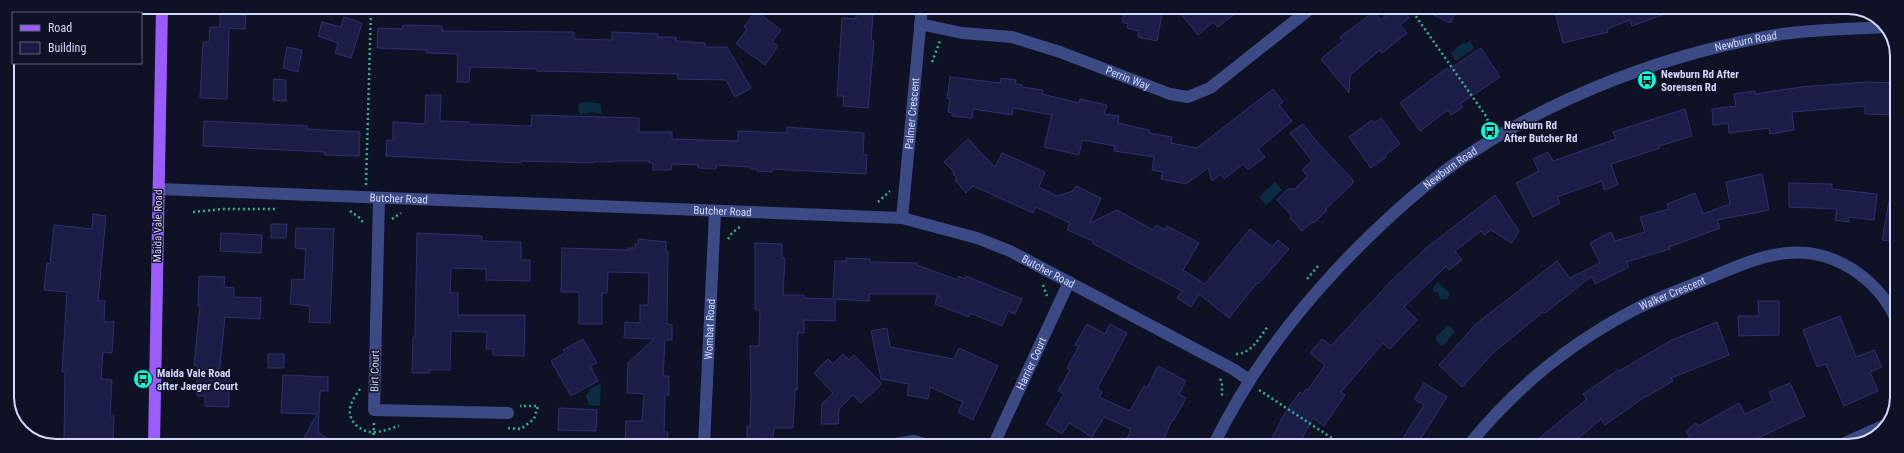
<svg xmlns="http://www.w3.org/2000/svg" width="1904" height="453" viewBox="0 0 1904 453" font-family="'Roboto Condensed',sans-serif">
<style>
.water{fill:#0b2c43}
.building{fill:#1b1d46;stroke:#2e3072}
.lines{fill:none;stroke-linecap:round;stroke-linejoin:round}
.path{stroke:#30b68e;stroke-width:2.5;stroke-dasharray:2 3;stroke-linecap:butt}
.minor{stroke:#3b4984;stroke-width:12}
.major{stroke:#9b5cfd;stroke-width:12}
.labels{text-anchor:middle;dominant-baseline:central;stroke-width:3;stroke-linejoin:round;paint-order:stroke}
.street-label{font-size:11px;fill:#d4d9ff;stroke:#0f1125}
.poi-label{font-size:11px;font-weight:bold;fill:#d4d9ff;stroke:#0f1125;text-anchor:start}
.rim{fill:none;stroke:#d4d9ff;stroke-width:2}
</style>
<rect width="100%" height="100%" fill="#0f1125"/>
<!-- water -->
<path class="water" d="M1470 41 1474 48 1456 61 1451 53 1464 42 1465 44Z
M584 102 599 103 601 106 602 114 592 112 580 115 578 106 580 103Z
M1275 182 1282 190 1266 205 1259 197Z
M1438 282 1450 294 1447 300 1440 299 1438 293 1433 291V287Z
M1448 325 1455 331 1444 345 1440 346 1435 338Z
M601 383 600 406 589 405 586 396 590 389Z"/>
<!-- building -->
<path class="building" d="M1125 8H1163L1157 41 1138 37 1139 31 1127 28 1128 24 1122 22Z
M1176 8H1242L1218 27 1213 22 1198 35Z
M1396 8H1401L1409 18 1400 25 1407 33 1382 53 1380 50 1350 75 1349 93 1321 59 1343 41 1340 37 1374 12 1380 20Z
M1420 8H1458L1450 23Z
M1554 8H1676V10L1632 26 1630 20 1607 29 1608 32 1563 43Z
M756 11 781 30 772 42 778 46 765 65 736 44 747 29 744 27Z
M856 12 873 14 871 40 874 41 868 108 843 106 844 96H837L842 18 856 19Z
M220 14 246 15 245 29 229 28 227 99 200 98 203 42H209L210 27H220Z
M344 17 362 23 351 58 335 53 338 43 318 36 322 22 341 27Z
M403 25 442 26V31L574 32V39L612 40V32L658 34V37H676V41L705 43V47H727L751 88 735 97 726 80 678 79V74L537 71V69L470 67 469 82H457L458 54 427 53V50L377 48 378 28 402 29Z
M287 47 302 50 298 72 283 68Z
M1481 48 1500 77 1460 104 1463 107 1451 115 1448 110 1420 131 1400 103 1447 68 1448 70Z
M950 77 1000 83 1001 78 1016 80 1015 84 1022 85V87L1043 90 1042 94 1079 103 1080 99 1107 105 1104 114 1119 116 1118 123 1149 130V133L1172 137 1171 143 1197 148 1273 89 1283 102 1279 105 1292 121 1258 149 1265 157 1248 170 1243 164 1224 179 1221 174 1212 181 1208 168 1186 184 1161 179 1163 172 1152 170 1154 157 1114 151 1115 146 1082 140 1079 155 1044 147 1052 115 1013 108 1012 115 973 109 972 118 952 116V113L948 112 950 99 947 98Z
M274 79 286 80V101L273 100Z
M1866 82 1897 83V115L1865 114V106L1792 112 1794 130 1770 134 1769 128 1729 133 1728 123 1713 125 1712 109 1736 106 1734 94 1755 91V94L1801 87Z
M426 95H441L440 121 469 122V124L531 126 532 115 639 118V132H672V139L738 141V131L787 133V127L864 133 863 155H867L866 174 772 169V172L757 171V169H750V167L716 165V169L698 168V165L672 164 671 170H653V163H649V161H612V162H593V163L521 161V163L386 156 387 140 393 141V122L425 124Z
M1685 109 1692 136 1659 146 1660 148 1611 164 1618 185 1604 190 1602 181 1557 197 1560 203 1533 217 1516 183 1539 171 1533 159 1548 152 1553 161 1616 139 1613 132Z
M1381 118 1400 144 1385 155 1386 157 1371 168 1349 137 1372 120 1374 123Z
M204 121 307 126V129L360 132 359 156 325 155V152L203 146Z
M1303 124 1317 142 1354 181 1352 182 1353 183 1326 209 1327 210 1314 223 1312 222 1302 231 1290 218 1292 216 1277 200 1288 189H1295L1308 176 1302 170 1312 161 1290 133Z
M968 139 995 167 1002 153 1045 172 1039 187 1057 196 1073 191 1076 186 1101 198 1090 223 1117 210 1153 230 1156 225 1165 230 1167 226 1199 243 1183 270 1205 284 1250 229 1272 247 1278 240 1289 249 1258 284 1257 283 1229 318 1199 294 1191 307 1177 298 1182 291 1092 243 1093 241 1067 230 1070 223 1036 207 1033 213 973 186 966 193 955 180 957 178 953 174 954 172 944 162Z
M1762 174 1769 210 1717 220 1720 228 1669 247 1670 249 1626 262 1629 267 1595 284 1592 276 1545 313 1543 312 1493 353 1462 387 1439 365 1476 324 1557 261 1570 278 1600 263 1590 243 1611 232 1615 241 1645 232 1640 217 1669 209 1667 204 1695 193 1703 214 1730 204 1726 182Z
M1789 183 1832 184V189L1877 194 1874 220 1849 217V222L1835 220 1837 209 1789 207Z
M1495 195 1519 231 1512 243 1491 230 1484 235 1481 231 1455 251 1462 260 1449 270 1446 266 1404 307 1417 320 1390 349 1383 343 1341 392 1345 395 1324 426 1313 418 1298 446H1268L1286 411 1300 392 1303 394 1306 389 1308 390 1325 365 1310 353 1322 339 1331 346 1391 281 1425 249Z
M1890 196H1897L1896 242 1882 240Z
M93 214 106 216 98 301H105L104 322H114L112 353 103 352 101 379 112 380 110 416H114L113 445H64L65 372H62L67 292 44 290 47 263 50 264 54 225 92 229Z
M271 224H287L286 238H271Z
M296 228 334 229 330 323 309 322 310 306 290 304 292 279 304 280 306 249 295 248Z
M221 233 262 235 261 253 220 251Z
M417 233 482 236V241L521 242V260H530V281L486 280V269L451 268 450 293H458V315H525L524 356 493 355V349H486L487 332 451 331 450 370H429V373H412L413 337H415Z
M638 239 666 242V252H668L667 324 672 325V340H665L663 376H669V395H665L664 432H668L667 445H625L626 421H642L644 394 627 393 628 363 654 339 624 338 625 322 640 323V305H648L649 273 608 272 607 293H602V324H579V292H561L562 248 628 250V248H635V244H638Z
M755 243 782 244V258H785L783 295H804V298L833 299 835 261H846V258L870 259V262L917 263V265L958 280 959 276 965 279 966 276 1022 299 1015 314 1008 311 1002 326 970 313 969 317 935 304 938 294H869V301L835 299V321L804 320V333H798L797 390H795L793 428H774L773 439 765 438V445H747V427H750L751 395 750 346H759L760 310 755 309Z
M199 276 225 277 224 287 234 288V297L261 298 260 319 225 317 219 375H229V407L205 406V396H197V365H194L200 306H198Z
M1758 301H1779V335L1739 336 1738 316H1759Z
M1840 316 1856 357 1874 350 1882 367 1870 372 1878 391 1844 406 1826 364 1817 367 1803 330Z
M1717 322 1729 355 1671 378 1673 381 1646 397V396L1605 425 1601 419 1569 446H1530L1587 399 1583 394 1618 370 1619 371 1672 340Z
M1087 324 1105 334 1110 324 1127 333 1097 389 1102 392 1099 397 1130 411 1144 386 1147 388 1158 366 1186 381 1179 394 1186 398 1173 421 1172 420 1161 446H1124L1131 429 1104 417 1092 437 1069 423 1062 434 1046 424 1064 394 1058 391 1070 370 1067 368 1079 346 1075 345Z
M887 328 890 347 954 359 959 348 998 366 973 420 958 412 963 402 930 387 928 399 907 395 909 384 881 379 871 331Z
M583 339 597 363 590 366 598 381 571 396 551 361 565 353 563 350Z
M268 354H284V368H268Z
M843 354 849 360 854 355 882 384 861 403 853 395 839 409 838 424H821L822 404 833 393 814 373 828 359 833 364Z
M283 375 328 377V391H320L318 433 340 445H300L317 414 281 413Z
M1424 383 1447 397 1416 446H1398L1424 405 1414 399Z
M1790 383 1805 416 1758 438 1745 446H1678L1690 437 1686 431 1696 423 1698 426 1739 403 1745 414 1773 401 1769 392Z
M559 408 597 410 596 431 558 430Z"/>
<g class="lines">
<!-- path -->
<path class="path" d="M682 7 697 12 708 7
M941 7 942 14
M1410 8 1486 116 1490 126
M932 62 940 41
M366 185 371 7
M878 202 890 191
M350 211 360 218 364 224
M193 212 222 209H277
M392 219 401 213
M728 239 732 233 741 226
M1307 279 1318 266
M1043 285 1047 296
M1236 354C1251 354 1260 337 1268 326
M1220 379 1222 382V397
M360 389C356 395 351 401 350 409 348 422 362 433 374 432 383 432 391 428 399 426
M1259 390 1344 446
M508 428 521 429 534 419 538 406H520
M373 445 374 422"/>
<!-- minor -->
<g class="minor">
<path id="s1" d="M920 24 962 33 1012 37 1060 52 1170 94 1188 97 1210 88 1311 8"/>
<path id="s2" d="M159 189 902 218 977 238 1010 251 1233 369 1249 380"/>
<path d="M379 199 374 410 508 413"/>
<path id="s3" d="M902 218 922 7"/>
<path d="M895 444 914 441 928 445"/>
<path id="s4" d="M704 445 715 212"/>
<path id="s5" d="M993 446 1069 282"/>
<path id="s6" d="M1213 446C1247 377 1286 324 1338 268 1376 228 1417 189 1463 158 1557 95 1670 52 1782 34 1816 29 1851 29 1886 27"/>
<path id="s7" d="M1468 446C1513 390 1569 344 1632 311 1655 299 1680 290 1704 280 1731 269 1758 256 1787 253 1833 248 1877 278 1896 319"/>
<path d="M1838 446 1885 425"/>
</g>
<!-- major -->
<path class="major" d="M154 445 162 7"/>
</g>
<!-- icons -->
<defs>
<symbol id="bus-disc" viewBox="-11 -11 22 22"><circle r="9.5" fill="#03fcd9" stroke="#0f1125"/><path d="M-5-6H5V4H4V6H2V4H-2V6H-4V4H-5ZM-3.5-4V0h7V-4ZM-3.5 1.2v1.5H-2V1.2ZM2 1.2v1.5H3.5V1.2Z" fill="#111"/></symbol>
</defs>
<g fill-rule="evenodd">
<use href="#bus-disc" x="1636" y="69" width="22" height="22"/>
<use href="#bus-disc" x="1479" y="120" width="22" height="22"/>
<use href="#bus-disc" x="132" y="368" width="22" height="22"/>
</g>
<g class="labels">
<!-- street labels -->
<g class="street-label">
<text stroke="none"><textPath href="#s6" startOffset="693">Newburn Road</textPath></text>
<text stroke="none"><textPath href="#s1" startOffset="216">Perrin Way</textPath></text>
<text stroke="none"><textPath href="#s3" startOffset="105">Palmer Crescent</textPath></text>
<text stroke="none"><textPath href="#s6" startOffset="369">Newburn Road</textPath></text>
<text stroke="none"><textPath href="#s2" startOffset="240">Butcher Road</textPath></text>
<text stroke="none"><textPath href="#s2" startOffset="564">Butcher Road</textPath></text>
<text transform="translate(158 226) rotate(-89)">Maida Vale Road</text>
<text stroke="none"><textPath href="#s2" startOffset="900">Butcher Road</textPath></text>
<text stroke="none"><textPath href="#s7" startOffset="258">Walker Crescent</textPath></text>
<text stroke="none"><textPath href="#s4" startOffset="116">Wombat Road</textPath></text>
<text stroke="none"><textPath href="#s5" startOffset="91">Harrier Court</textPath></text>
<text transform="translate(375 371) rotate(-89)">Birt Court</text>
</g>
<!-- poi labels -->
<g class="poi-label">
<text x="1661" y="74">Newburn Rd After<tspan x="1661" dy="13">Sorensen Rd</tspan></text>
<text x="1504" y="125">Newburn Rd<tspan x="1504" dy="13">After Butcher Rd</tspan></text>
<text x="157" y="373">Maida Vale Road<tspan x="157" dy="13">after Jaeger Court</tspan></text>
</g>
</g>
<!-- crop -->
<path d="M0 0H1904V453H0ZM56 14H1848A42 42 0 0 1 1890 56V397A42 42 0 0 1 1848 439H56A42 42 0 0 1 14 397V56A42 42 0 0 1 56 14Z" fill="#0f1125" fill-rule="evenodd"/>
<path class="rim" d="M56 14H1848A42 42 0 0 1 1890 56V397A42 42 0 0 1 1848 439H56A42 42 0 0 1 14 397V56A42 42 0 0 1 56 14Z"/>
<!-- legend -->
<rect x="12" y="12" width="130" height="52" fill="#0f1125" stroke="#5e617c"/>
<rect x="20" y="25" width="20" height="6" fill="#9b5cfd" stroke="#5e617c"/>
<text x="48" y="32" font-size="12" fill="#d4d9ff">Road</text>
<rect x="20" y="42" width="20" height="12" fill="#1b1d46" stroke="#5e617c"/>
<text x="48" y="52" font-size="12" fill="#d4d9ff">Building</text>
</svg>
